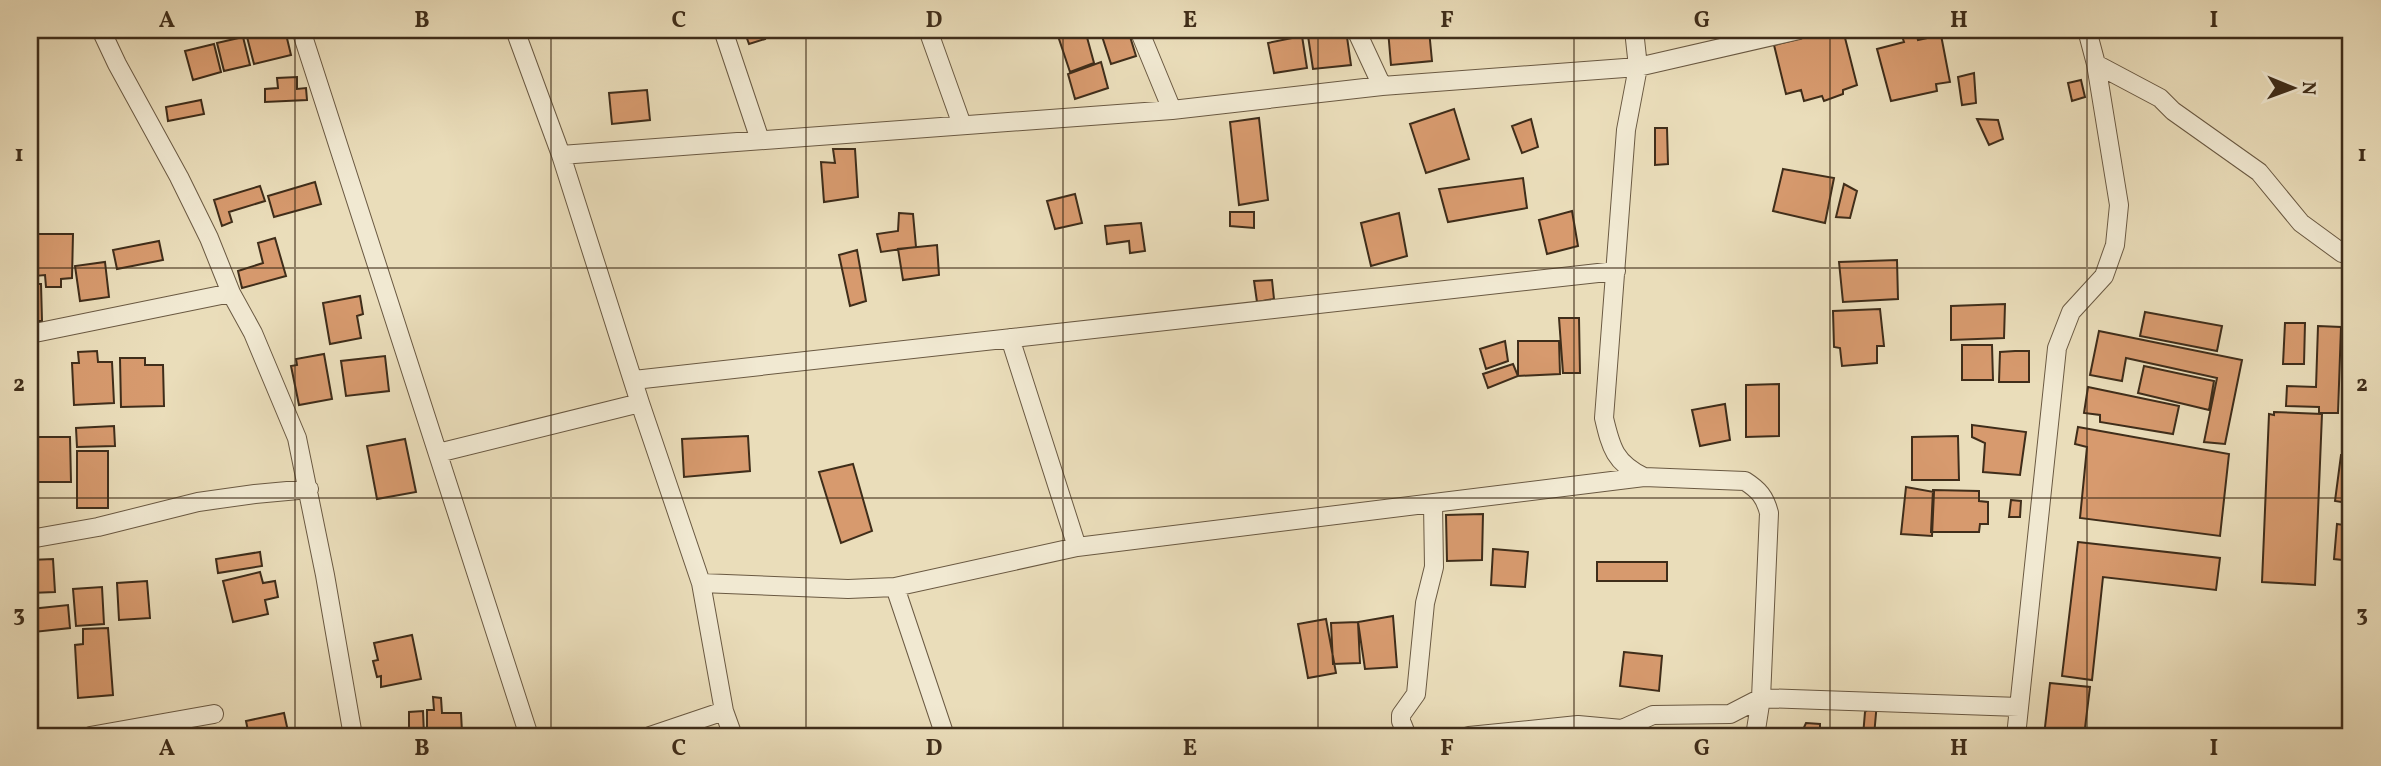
<svg xmlns="http://www.w3.org/2000/svg" width="2381" height="766" viewBox="0 0 2381 766" font-family="Vollkorn,serif">
<style>
.building{fill:#d79a6e;stroke:#3f2d1a;stroke-width:2}
.lines{fill:none;stroke-linecap:round;stroke-linejoin:round}
.street-casing{stroke:#6a5942;stroke-width:20}
.street{stroke:#f1e9d2;stroke-width:18}
.grid{fill:none;stroke:#3f2d1a;stroke-width:2;stroke-opacity:0.55}
.neatline{fill:none;stroke:#3f2d1a;stroke-width:2.5}
.grid-label{font-size:23px;text-anchor:middle;font-weight:bold;fill:#3f2d1a}
</style>
<rect width="100%" height="100%" fill="#eaddba"/>
<filter id="stains"><feTurbulence type="fractalNoise" baseFrequency=".00286" numOctaves="4"/><feColorMatrix values="0 0 0 0 .2 0 0 0 0 .09 0 0 0 0 .02 0 0 0 .5 -.17"/></filter>
<radialGradient id="worn" r=".72"><stop offset=".6" stop-color="#630" stop-opacity="0"/><stop offset="1" stop-color="#630" stop-opacity=".3"/></radialGradient>
<!-- building -->
<path class="building" d="M275 30H285L291 55 254 64 247 37Z
M744 30H762L765 39 749 44Z
M1056 30H1085L1094 63 1070 72Z
M1100 30H1128L1136 56 1111 64Z
M1340 30H1346L1351 65 1313 69 1308 36Z
M1388 30H1429L1432 61 1391 65Z
M1835 30H1843L1857 85 1843 90V94L1824 101 1822 96 1804 101 1801 90 1786 94 1774 45Z
M1900 30H1915L1918 40 1941 35 1950 82 1936 84 1937 91 1891 101 1877 49 1904 42Z
M1302 36 1307 68 1274 73 1268 43Z
M243 37 250 65 224 71 217 43Z
M214 44 221 72 193 80 185 51Z
M1101 62 1108 88 1075 99 1068 74Z
M1974 73 1976 103 1962 105 1958 77Z
M297 77V89L306 88 307 100 265 102V89L278 88 277 78Z
M2081 80 2085 97 2072 101 2068 83Z
M647 90 650 120 612 124 609 93Z
M201 100 204 114 168 121 166 107Z
M1454 109 1469 159 1426 173 1410 124Z
M1259 118 1268 200 1239 205 1230 122Z
M1531 119 1538 147 1522 153 1512 126Z
M1977 119 1998 120 2003 139 1989 145Z
M1655 128H1667L1668 164 1655 165Z
M833 149H855L858 197 824 202 821 162 835 163Z
M1783 169 1834 178 1825 223 1773 211Z
M1523 178 1527 208 1448 222 1439 189Z
M315 182 321 204 274 217 268 196Z
M1844 184 1857 191 1850 218 1836 217Z
M260 186 265 201 229 212 232 222 222 226 214 200Z
M1075 194 1082 223 1055 229 1047 201Z
M1572 211 1578 246 1547 254 1539 220Z
M1230 212H1254V228L1230 226Z
M899 213 913 214 916 247 881 252 877 234 898 231Z
M1399 213 1407 256 1371 266 1361 223Z
M1141 223 1145 251 1130 253 1129 241 1107 244 1105 226Z
M35 234H73L72 278 61 279V287H46L45 275 35 276Z
M275 238 286 276 242 288 238 271 263 263 258 243Z
M159 241 163 260 117 269 113 250Z
M937 245 939 275 903 280 898 249Z
M857 250 866 301 850 306 839 255Z
M1897 260 1898 299 1843 302 1839 262Z
M105 262 109 297 80 301 75 266Z
M1272 280 1274 299 1257 302 1254 281Z
M30 284H41L42 321H30Z
M2347 289H2351V411H2346Z
M360 296 363 314 357 316 361 338 330 344 323 303Z
M2005 304 2004 338 1951 340V306Z
M1880 309 1884 346H1877V363L1842 366 1840 348 1834 347 1833 311Z
M2145 312 2222 326 2217 351 2140 336Z
M1559 318H1579L1580 373H1563Z
M2285 323H2305L2304 364H2283Z
M2318 326 2341 327 2338 413H2319V407L2286 406 2287 386 2316 387Z
M2099 331 2242 360 2225 444 2204 442 2217 378 2126 358 2122 381 2090 375Z
M1505 341 1508 361 1486 369 1480 349Z
M1518 341H1559L1560 374 1518 376Z
M1962 345H1992L1993 380H1962Z
M97 351 98 362H112L114 403 74 405 72 363H79L78 352Z
M2015 351H2029V382H1999L2000 352Z
M324 354 332 399 299 405 291 366 297 365 296 359Z
M385 356 389 391 346 396 341 361Z
M120 358H145V365H163L164 406 121 407Z
M1513 364 1518 376 1488 388 1483 374Z
M2144 366 2214 381 2209 410 2138 393Z
M1779 384V436L1746 437V385Z
M2088 387 2179 406 2173 434 2100 422V415L2084 413Z
M1725 404 1730 440 1700 446 1692 410Z
M2274 412 2322 414 2315 585 2262 582 2269 414 2274 415Z
M1972 425 2026 432 2020 475 1983 472 1985 443 1972 437Z
M114 426 115 446 77 447 76 428Z
M2078 427 2229 454 2220 536 2080 518 2087 447 2075 444Z
M748 436 750 471 684 477 682 439Z
M1958 436 1959 480H1912V437Z
M37 437H70L71 482H37Z
M405 439 416 492 377 499 367 446Z
M77 451H108V508H77Z
M2341 455 2351 456 2348 503 2335 501Z
M853 464 872 531 841 543 819 472Z
M1906 487 1934 492 1932 536 1901 534Z
M1933 490 1979 491V501L1988 502V524H1980L1979 532H1931Z
M2011 500 2021 501 2020 517H2009Z
M1483 514 1482 560 1447 561 1446 515Z
M2337 524 2351 526V561L2334 559Z
M2078 542 2220 558 2216 590 2103 577 2092 680 2062 676Z
M1493 549 1528 552 1525 587 1491 585Z
M260 552 262 566 218 573 216 559Z
M53 559 55 592 30 593V560Z
M1597 562H1667V581H1597Z
M260 572 263 583 275 581 278 597 265 600 268 614 233 622 223 581Z
M147 581 150 618 119 620 117 583Z
M102 587 104 624 76 626 73 589Z
M68 605 70 628 34 632 31 609Z
M1393 616 1397 667 1365 669 1358 622Z
M1326 619 1336 673 1308 678 1298 624Z
M1358 622 1360 663 1333 664 1331 623Z
M108 628 113 695 78 698 75 645 83 644V629Z
M412 635 421 679 381 687V676L377 677 373 661 378 660 374 643Z
M1624 652 1662 656 1659 691 1620 686Z
M2050 683 2090 687 2084 736H2044Z
M433 697 441 698 442 713H461L462 732 427 733V710H434Z
M1877 702 1874 736H1863L1865 712Z
M423 711 424 735 409 736V712Z
M284 713 289 736H249L246 721Z
M1806 723 1820 724V736H1775V733L1801 734Z
M1913 729 1947 734V736H1912Z"/>
<g class="lines">
<defs>
<path id="street" d="M101 30 117 64 179 177 209 238 231 293 253 333 297 438 325 575 353 736
M301 30 529 736
M515 30 561 155 640 403 701 583 724 711 733 736
M723 30 760 140
M928 30 962 125
M1139 30 1172 110
M1356 30 1382 86
M1634 30 1638 67 1626 130 1604 418C1611 448 1615 463 1644 477L1745 481C1759 490 1765 497 1769 513L1761 698 1755 736
M2096 64 2160 98 2173 111 2259 172 2301 223 2342 253 2351 254
M561 155 1172 110 1382 86 1638 67 1799 30
M30 334 231 293
M1010 338 1077 547
M634 380 1616 271
M438 453 640 403
M30 539 98 527 198 502 255 494 309 489
M701 583 848 589 895 587 1077 547 1644 477
M895 587 945 736
M90 736 214 714
M650 736 724 711
M1407 736 1401 721V715L1416 694 1425 603 1434 567 1433 503
M1469 736 1578 725 1622 729 1653 715 1730 714 1761 698 2019 707
M2016 736 2057 348 2071 312 2104 276 2115 245 2119 205 2096 64 2087 30"/>
</defs>
<!-- street casing -->
<use href="#street" class="street-casing"/>
<!-- street -->
<use href="#street" class="street"/>
</g>
<!-- grid -->
<path class="grid" d="M295 30V736M551 30V736M806 30V736M1063 30V736M1318 30V736M1574 30V736M1830 30V736M2087 30V736M30 268H2351M30 498H2351"/>
<!-- margin -->
<rect width="2381" height="766" fill="none" stroke="#eaddba" stroke-width="77"/>
<!-- north arrow -->
<g transform="translate(2293 88) rotate(91)" stroke="#f1e9d2" stroke-width="5" paint-order="stroke">
<path d="M0-5L12 26L0 18L-12 26Z" fill="#3f2d1a"/>
<text y="-10" font-size="19" font-weight="bold" text-anchor="middle" fill="#3f2d1a">N</text>
</g>
<rect x="38" y="38" width="2304" height="690" class="neatline"/>
<g class="grid-label">
<text x="167" y="27">A</text>
<text x="422" y="27">B</text>
<text x="679" y="27">C</text>
<text x="934" y="27">D</text>
<text x="1190" y="27">E</text>
<text x="1447" y="27">F</text>
<text x="1702" y="27">G</text>
<text x="1959" y="27">H</text>
<text x="2214" y="27">I</text>
<text x="19" y="161">1</text>
<text x="2362" y="161">1</text>
<text x="19" y="391">2</text>
<text x="2362" y="391">2</text>
<text x="19" y="621">3</text>
<text x="2362" y="621">3</text>
<text x="167" y="755">A</text>
<text x="422" y="755">B</text>
<text x="679" y="755">C</text>
<text x="934" y="755">D</text>
<text x="1190" y="755">E</text>
<text x="1447" y="755">F</text>
<text x="1702" y="755">G</text>
<text x="1959" y="755">H</text>
<text x="2214" y="755">I</text>
</g>
<rect width="100%" height="100%" filter="url(#stains)"/>
<rect width="100%" height="100%" fill="url(#worn)"/>
</svg>
